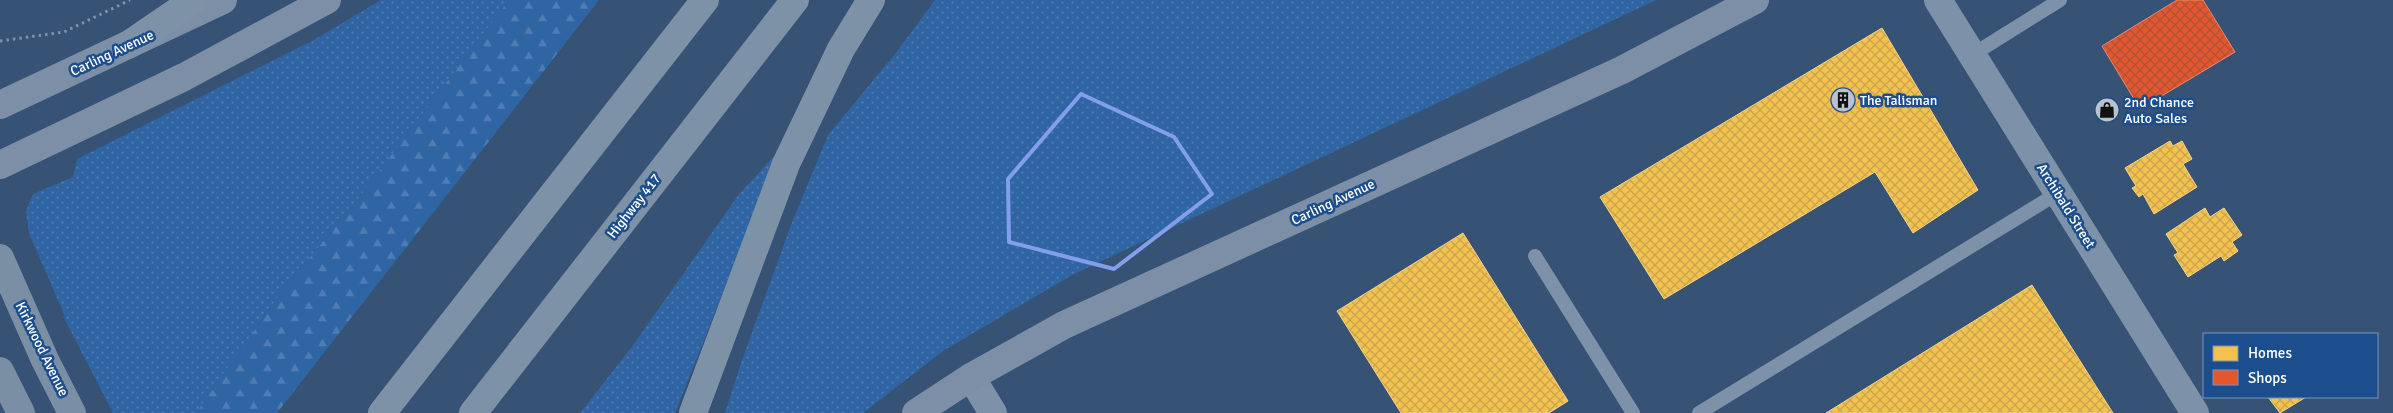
<svg xmlns="http://www.w3.org/2000/svg" width="2393" height="413" viewBox="0 0 2393 413" font-family="Signika,sans-serif">
<style>
.grass{fill:url(#grass-dots)}
.forest{fill:url(#forest-firs)}
.homes{fill:url(#homes-cross-hatch);stroke:#f6d483}
.shops{fill:url(#shops-cross-hatch);stroke:#ec896d}
.lines{fill:none;stroke-linecap:round;stroke-linejoin:round}
.path{stroke:#7d92a8;stroke-width:3;stroke-dasharray:2.5 4;stroke-linecap:butt}
.lane{stroke:#7d92a8;stroke-width:14}
.street{stroke:#7d92a8;stroke-width:28}
.secondary{stroke:#7a8ea4;stroke-width:28}
.primary{stroke:#7d8fa7;stroke-width:28}
.highway{stroke:#7e92a7;stroke-width:28}
.marked{fill:none;stroke:#839eea;stroke-width:4;stroke-linejoin:round}
.labels{text-anchor:middle;dominant-baseline:central;stroke-width:5;stroke-linejoin:round;paint-order:stroke}
.street-label{font-size:14px;fill:#fff;stroke:#1c4e8e}
.poi-label{font-size:14px;fill:#fff;stroke:#1c4e8e;text-anchor:start}
</style>
<defs>
<pattern id="grass-dots" width="8" height="8" patternUnits="userSpaceOnUse" patternTransform="scale(1.25)"><rect width="8" height="8" fill="#3065a4"/><path d="M2 2h.1M6 6h.1" fill="none" stroke="#4f7cb2" stroke-width="1.8" stroke-linecap="round"/></pattern>
<pattern id="forest-firs" width="22" height="20" patternUnits="userSpaceOnUse" patternTransform="scale(1.25)"><rect width="22" height="20" fill="#3065a4"/><path d="M5 1l3.5 6h-7zM16 11l3.5 6h-7z" fill="#4f7cb2"/></pattern>
<pattern id="homes-cross-hatch" width="8" height="8" patternUnits="userSpaceOnUse" patternTransform="scale(1.25)"><rect width="8" height="8" fill="#f2c14e"/><path d="M0 0l8 8M0 8l8-8" fill="none" stroke="#c8a44e"/></pattern>
<pattern id="shops-cross-hatch" width="8" height="8" patternUnits="userSpaceOnUse" patternTransform="scale(1.25)"><rect width="8" height="8" fill="#e4572e"/><path d="M0 0l8 8M0 8l8-8" fill="none" stroke="#af5338"/></pattern>
</defs>
<rect width="100%" height="100%" fill="#365274"/>
<!-- grass -->
<path class="grass" d="M381 0H509L355 203 283 290 196 413H113L62 314 67 321 29 233 26 211 33 194 73 177 77 159 312 41Z
M935 0H1656L1072 275 943 351 863 413H725L741 363 791 225 828 135 895 54Z
M779 151 675 413H580L634 344 739 194Z"/>
<!-- forest -->
<path class="forest" d="M509 0H599L277 413H196L283 290 355 203Z"/>
<!-- homes -->
<path class="homes" d="M1882 28 1978 190 1913 233 1875 172 1664 299 1600 197Z
M2170 141 2173 146 2182 141 2192 159 2183 164 2197 187 2154 214 2143 194 2139 197 2132 188 2136 186 2125 168Z
M2205 208 2210 217 2224 208 2242 235 2232 242 2238 251 2224 261 2221 256 2188 277 2174 255 2178 253 2166 234Z
M1463 233 1568 401 1549 413H1401L1337 311Z
M2032 285 2113 413H1826Z
M2268 397H2306L2280 413Z"/>
<!-- shops -->
<path class="shops" d="M2177 0H2203L2235 52 2140 109 2102 46Z"/>
<g class="lines">
<!-- path -->
<path class="path" d="M0 41 64 32 130 0"/>
<!-- lane -->
<path class="lane" d="M1972 55 2060 0
M1535 256 1633 413
M1699 413 2058 193"/>
<!-- street -->
<path class="street" d="M1938 0 2195 413
M971 377 993 413"/>
<!-- secondary -->
<path class="secondary" d="M0 258 45 360 72 413
M0 371 21 413"/>
<!-- primary -->
<path class="primary" d="M0 105 223 0
M0 165 184 77 327 0
M916 413 971 377 1064 325 1622 70 1755 0"/>
<!-- highway -->
<path class="highway" d="M128 45 194 0
M382 413 705 0
M473 413 795 0
M693 413 786 164 841 49 871 0"/>
</g>
<!-- marked area -->
<path class="marked" d="M1081 94 1174 137 1212 194 1114 269 1009 242 1008 179Z"/>
<!-- icons -->
<defs>
<symbol id="building-disc" viewBox="-11 -11 22 22"><circle r="9.5" fill="#b9c2ce" stroke="#1c4e8e"/><path d="M-4-6H4V6H1V3H-1V6H-4ZM-2.5-4.3h1.7v1.8h-1.7ZM.8-4.3h1.7v1.8H.8ZM-2.5-1h1.7V.8h-1.7ZM.8-1h1.7V.8H.8Z" fill="#111"/></symbol>
<symbol id="shop-disc" viewBox="-11 -11 22 22"><circle r="9.5" fill="#b9c2ce" stroke="#1c4e8e"/><path d="M-5-2.5h2.3a2.7 3.5 0 0 1 5.4 0H5L5.5 6h-11ZM-1.5-2.5h3a1.5 2.3 0 0 0-3 0Z" fill="#111"/></symbol>
</defs>
<g fill-rule="evenodd">
<use href="#building-disc" x="1829" y="86" width="28" height="28"/>
<use href="#shop-disc" x="2093" y="96" width="28" height="28"/>
</g>
<g class="labels">
<!-- street labels -->
<g class="street-label">
<text transform="translate(112 53) rotate(-25)">Carling Avenue</text>
<text transform="translate(1333 202) rotate(-25)">Carling Avenue</text>
<text transform="translate(634 206) rotate(-52)">Highway 417</text>
<text transform="translate(2066 206) rotate(58)">Archibald Street</text>
<text transform="translate(42 349) rotate(64)">Kirkwood Avenue</text>
</g>
<!-- poi labels -->
<g class="poi-label">
<text x="1860" y="100">The Talisman</text>
<text x="2124" y="102">2nd Chance<tspan x="2124" dy="16">Auto Sales</tspan></text>
</g>
</g>
<!-- legend -->
<rect x="2203" y="333" width="175" height="65" fill="#1c4e8e" stroke="#7795bb"/>
<rect x="2213" y="346" width="25" height="15" fill="#f2c14e" stroke="#7795bb"/>
<text x="2248" y="358" font-size="15" fill="#ffffff">Homes</text>
<rect x="2213" y="370" width="25" height="15" fill="#e4572e" stroke="#7795bb"/>
<text x="2248" y="383" font-size="15" fill="#ffffff">Shops</text>
</svg>
